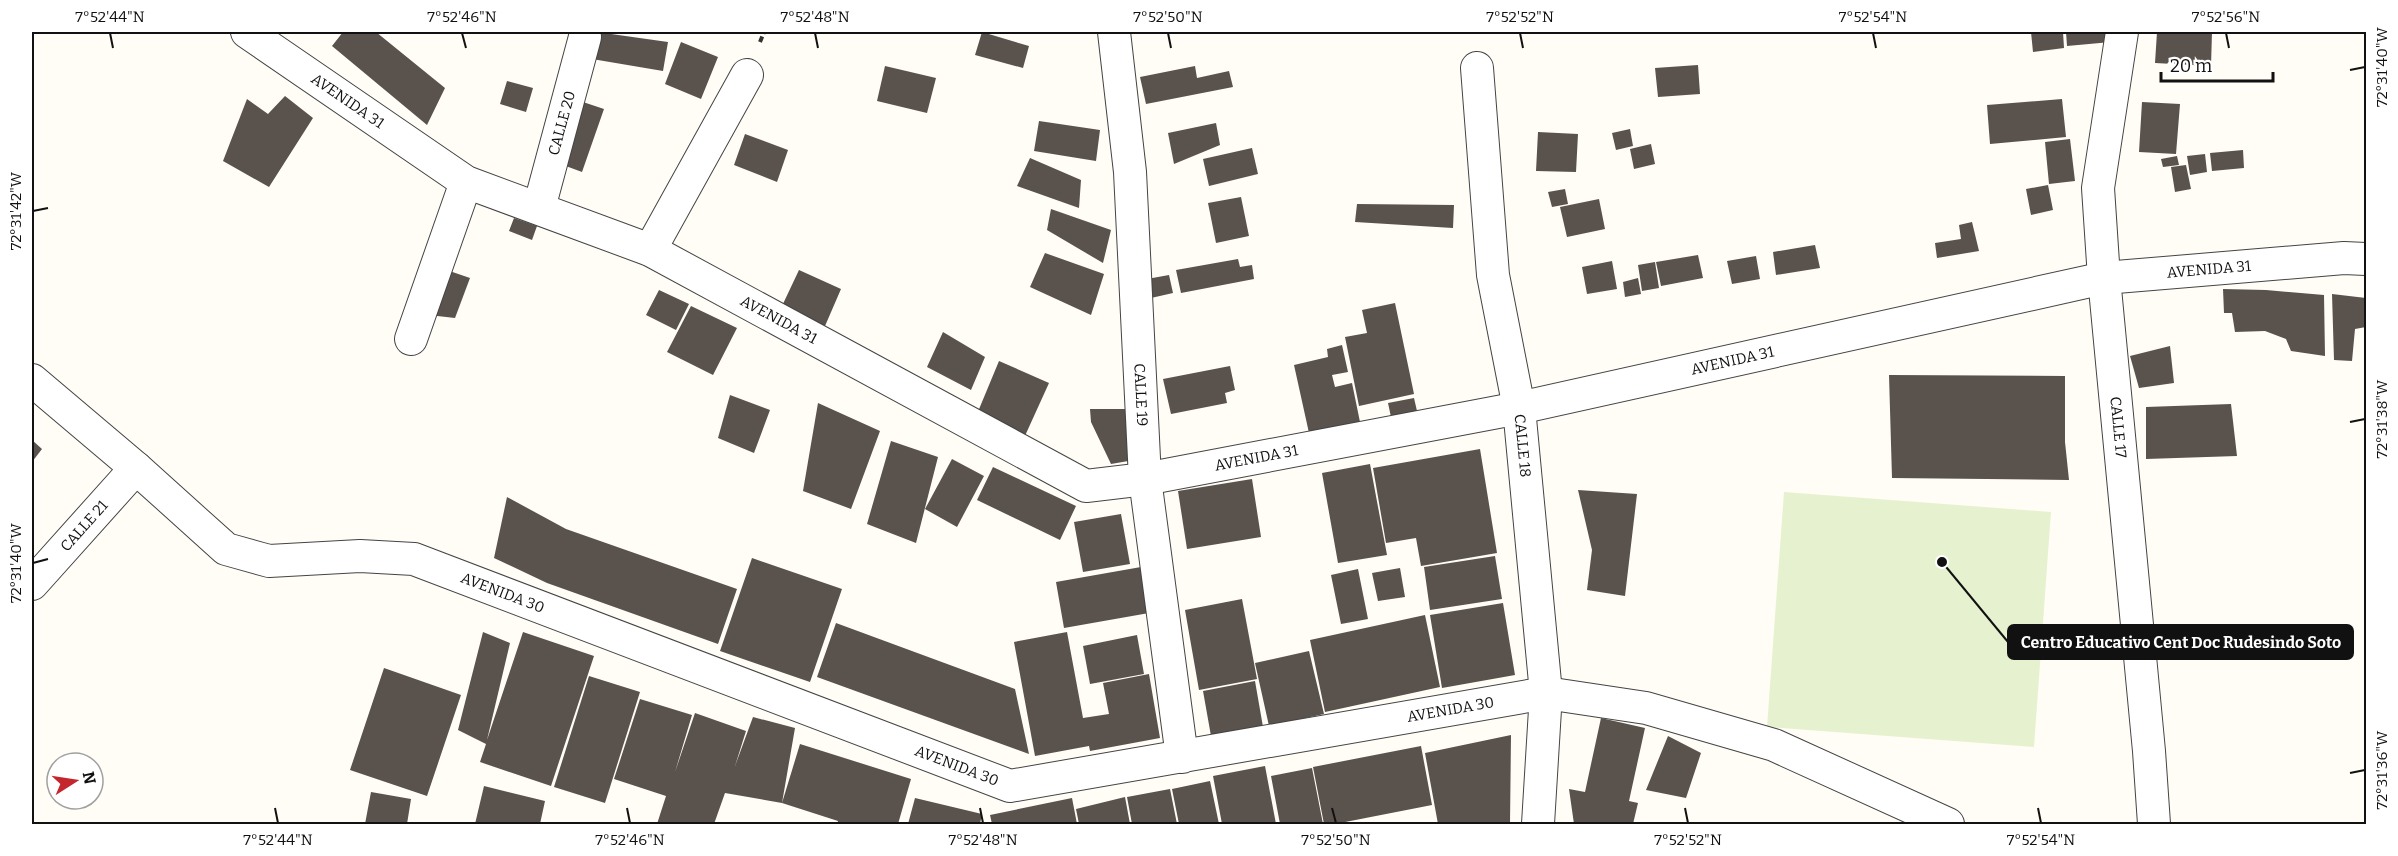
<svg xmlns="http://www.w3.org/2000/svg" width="2398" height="856" viewBox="0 0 2398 856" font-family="Bitter,serif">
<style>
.pitch{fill:#e6f2cf}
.building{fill:#5a524d}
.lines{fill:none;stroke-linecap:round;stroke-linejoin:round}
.minor-casing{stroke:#444;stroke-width:34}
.path{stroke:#333;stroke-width:4;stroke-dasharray:6 3;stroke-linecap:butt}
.minor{stroke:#fff;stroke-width:32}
.ticks{fill:none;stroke:#111;stroke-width:2}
.labels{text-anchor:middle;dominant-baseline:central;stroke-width:6;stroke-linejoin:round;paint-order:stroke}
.street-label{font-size:15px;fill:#111;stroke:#fff}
.leader{fill:none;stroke:#111;stroke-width:2}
.callout-dot{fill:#111;stroke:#fff;stroke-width:2}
.callout{fill:#111;stroke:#111;stroke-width:2}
.callout-label{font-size:16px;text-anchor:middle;font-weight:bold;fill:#fff}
.neatline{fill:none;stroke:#111;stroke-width:2}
.ticks-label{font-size:15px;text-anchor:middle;fill:#111}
</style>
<rect width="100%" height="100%" fill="#fffdf5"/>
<!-- pitch -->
<path class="pitch" d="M1784 492 2051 512 2034 747 1767 727Z"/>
<!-- building -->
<path class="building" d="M343 32H376L445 88 427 125 332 46Z
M597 32 668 42 663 71 592 59Z
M982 32 1029 46 1023 68 975 55Z
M2031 32H2063L2064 48 2033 52Z
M2066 32H2110L2111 42 2067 46Z
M2157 32H2212L2211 66 2155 63Z
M681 42 718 57 701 99 665 84Z
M1698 65 1700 94 1658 97 1655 68Z
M885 66 936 78 927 113 877 101Z
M1195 66 1197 78 1229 71 1233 87 1146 104 1140 77Z
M507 81 533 88 526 112 500 104Z
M285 96 313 118 269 187 223 161 247 99 268 114Z
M2062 99 2066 137 1990 144 1987 105Z
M577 100 604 109 582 172 555 162Z
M2142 102 2180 104 2176 154 2139 152Z
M1039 121 1100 130 1096 161 1034 151Z
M1216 123 1220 145 1174 164 1168 133Z
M1630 129 1633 146 1616 150 1612 133Z
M1538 132 1578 134 1576 172 1536 171Z
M745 134 788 150 777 182 734 165Z
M2070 139 2075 181 2049 184 2045 142Z
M1651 144 1655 164 1634 169 1630 149Z
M1252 148 1258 174 1209 186 1203 159Z
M2243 150 2244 168 2212 171 2210 153Z
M2205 154 2207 172 2190 175 2187 156Z
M2177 156 2179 165 2163 167 2161 159Z
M1030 158 1081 180 1079 208 1017 186Z
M2186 165 2191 189 2175 192 2171 167Z
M2048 185 2053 210 2031 215 2026 189Z
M1565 189 1568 204 1552 207 1548 192Z
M1241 197 1249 236 1216 243 1208 203Z
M1599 199 1605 229 1567 237 1560 207Z
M1357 204 1454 205 1453 228 1355 222Z
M1051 209 1111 230 1103 263 1047 230Z
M514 218 537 226 532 240 509 231Z
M1972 222 1979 251 1937 258 1935 243 1961 239 1959 225Z
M1815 245 1820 268 1776 275 1773 252Z
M1045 253 1104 274 1091 315 1030 287Z
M1698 255 1703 278 1661 286 1656 262Z
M1756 256 1760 279 1732 284 1727 261Z
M1238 259 1240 267 1252 265 1254 279 1181 293 1176 270Z
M1612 261 1617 289 1587 294 1582 267Z
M1655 262 1659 288 1642 291 1638 265Z
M429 264 470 278 455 318 411 313Z
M799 270 841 289 825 326 782 306Z
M1169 275 1173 293 1151 298 1147 279Z
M1638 278 1641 294 1625 297 1623 282Z
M2223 289 2266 290 2324 295 2325 356 2291 351 2286 339 2265 331 2235 332 2232 313H2224Z
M659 290 689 304 676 330 646 315Z
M2332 294 2366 298V327L2355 329 2352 361 2334 360Z
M1395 303 1414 394 1359 406 1345 337 1367 333 1362 310Z
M691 306 737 328 713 375 667 352Z
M943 332 985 357 971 390 927 367Z
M1342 345 1348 372 1332 375 1335 387 1352 383 1360 422 1309 433 1294 365 1328 357 1327 349Z
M2170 346 2174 383 2139 388 2130 356Z
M999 361 1049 383 1024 438 977 414Z
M1230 366 1235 390 1225 393 1227 403 1171 414 1163 379Z
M1889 375 2065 376V442L2069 480 1892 478Z
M730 395 770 410 754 453 718 438Z
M1414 398 1417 411 1391 417 1388 403Z
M818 403 880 431 851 509 803 491Z
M2231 404 2237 456 2146 459V407Z
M1090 409H1133L1134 460 1111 464 1091 422Z
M32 440 42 449 32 462Z
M891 441 938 457 916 543 867 524Z
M1480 449 1497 553 1421 566 1416 538 1386 543 1373 468Z
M952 459 984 476 957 527 925 509Z
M1370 464 1387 555 1338 563 1322 473Z
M993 467 1076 506 1060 540 977 500Z
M1252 479 1261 537 1187 549 1178 491Z
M1578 490 1637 494 1625 596 1587 590 1592 550Z
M507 497 566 529 737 589 718 644 547 583 494 558Z
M1121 514 1130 564 1083 572 1074 522Z
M1495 556 1502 599 1430 610 1424 567Z
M752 558 842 589 810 682 720 651Z
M1141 567 1149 613 1064 628 1056 582Z
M1400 568 1405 597 1378 601 1372 573Z
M1358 569 1368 619 1341 624 1331 575Z
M1242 599 1257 679 1199 690 1185 610Z
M1503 603 1515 675 1442 688 1430 615Z
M1425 615 1440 687 1325 712 1310 640Z
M836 623 1015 689 1029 754 817 677Z
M483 632 510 643 487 740 523 632 594 656 551 786 480 762 486 744 458 730Z
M1067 632 1083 718 1109 714 1103 683 1149 674 1160 738 1090 751 1089 746 1035 756 1014 642Z
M1137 635 1144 674 1090 684 1083 646Z
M1309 651 1324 714 1269 726 1255 663Z
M384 668 461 695 427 796 350 770Z
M589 676 640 692 605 803 554 787Z
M1255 681 1263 727 1211 736 1203 691Z
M640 699 692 715 675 772 695 713 746 731 735 766 753 717 795 728 782 803 725 793 714 824H657L666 796 614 779Z
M1601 718 1645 728 1629 801 1638 803 1633 824H1574L1569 789 1585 792Z
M1511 735 1510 824H1438L1425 753Z
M1668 736 1701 753 1686 798 1646 790Z
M800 744 911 779 898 824H837L838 821 782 803Z
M1421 746 1432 805 1335 824H1324L1313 767Z
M1265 766 1276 824H1222L1213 776Z
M1312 768 1323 824H1280L1271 776Z
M1210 781 1219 824H1179L1172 789Z
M484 786 545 801 540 824H475Z
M1170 789 1177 824H1132L1127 797Z
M371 792 411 799 407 824H365Z
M1125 797 1130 824H1079L1076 809Z
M915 798 982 814 980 824H908Z
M1072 798 1077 824H992L990 815Z"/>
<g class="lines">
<defs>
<g id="minor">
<path id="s1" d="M247 32 466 182 650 250 1086 486 1145 479 1519 408 2104 278 2344 258 2366 259"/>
<path id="s2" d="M1114 32 1130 172 1145 479 1182 757"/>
<path id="s3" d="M2122 32 2098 188 2104 278 2149 751 2154 824"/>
<path id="s4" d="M1477 68 1493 275 1519 408 1546 693 1538 824"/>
<path id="s5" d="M539 208 585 37"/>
<path d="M650 250 747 75"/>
<path d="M411 339 466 182"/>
<path id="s6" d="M32 380 136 468 226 549 269 561 360 556 414 559 1010 786 1546 693 1646 708 1774 745 1948 824"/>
<path id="s7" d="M32 584 136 468"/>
</g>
</defs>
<!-- minor casing -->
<use href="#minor" class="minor-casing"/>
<!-- path -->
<path class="path" d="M760 42 764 32"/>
<!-- minor -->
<use href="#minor" class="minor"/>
</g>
<!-- ticks -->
<path class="ticks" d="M110 33 113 48M462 33 466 48M815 33 818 48M1168 33 1171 48M1520 33 1523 48M1873 33 1876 48M2226 33 2229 48M2350 70 2365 67M33 211 48 208M2350 422 2365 419M33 563 48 559M2350 773 2365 770M275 808 278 823M627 808 630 823M980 808 983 823M1332 808 1336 823M1685 808 1688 823M2038 808 2041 823"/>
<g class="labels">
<!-- street labels -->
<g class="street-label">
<text stroke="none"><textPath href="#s1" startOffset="122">AVENIDA 31</textPath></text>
<text stroke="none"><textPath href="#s5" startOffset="88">CALLE 20</textPath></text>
<text stroke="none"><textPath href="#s1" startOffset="2102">AVENIDA 31</textPath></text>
<text stroke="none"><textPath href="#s1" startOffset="608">AVENIDA 31</textPath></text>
<text stroke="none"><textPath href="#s1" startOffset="1616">AVENIDA 31</textPath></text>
<text stroke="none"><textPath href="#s2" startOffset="364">CALLE 19</textPath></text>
<text stroke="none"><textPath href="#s3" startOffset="398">CALLE 17</textPath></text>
<text stroke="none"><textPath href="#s4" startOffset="381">CALLE 18</textPath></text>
<text stroke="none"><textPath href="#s1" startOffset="1130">AVENIDA 31</textPath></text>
<text stroke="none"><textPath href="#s7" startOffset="78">CALLE 21</textPath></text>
<text stroke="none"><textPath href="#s6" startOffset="542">AVENIDA 30</textPath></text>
<text stroke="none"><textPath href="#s6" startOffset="1532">AVENIDA 30</textPath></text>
<text stroke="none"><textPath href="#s6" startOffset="1028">AVENIDA 30</textPath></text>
</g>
</g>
<!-- callouts -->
<path class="leader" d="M1942 562L2008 642"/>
<circle class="callout-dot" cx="1942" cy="562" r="6"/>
<rect class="callout" x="2008" y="625" width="345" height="34" rx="6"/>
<g class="callout-label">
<text x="2181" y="648">Centro Educativo Cent Doc Rudesindo Soto</text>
</g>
<!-- border -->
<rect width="2398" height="856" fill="none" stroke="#ffffff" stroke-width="66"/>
<!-- north arrow -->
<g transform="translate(75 781) rotate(78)"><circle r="28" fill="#ffffff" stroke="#a0a0a0" stroke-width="1.5"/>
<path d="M0-4.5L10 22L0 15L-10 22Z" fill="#c4262e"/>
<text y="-9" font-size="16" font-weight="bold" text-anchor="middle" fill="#111111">N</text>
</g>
<!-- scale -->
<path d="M2161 72v9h112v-9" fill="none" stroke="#111111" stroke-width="3"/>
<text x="2170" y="72" font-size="18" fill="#111111" stroke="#ffffff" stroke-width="4.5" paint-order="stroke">20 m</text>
<rect x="33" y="33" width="2332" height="790" class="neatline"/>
<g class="ticks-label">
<text x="110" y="22">7°52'44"N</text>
<text x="462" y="22">7°52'46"N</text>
<text x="815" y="22">7°52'48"N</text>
<text x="1168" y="22">7°52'50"N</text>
<text x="1520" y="22">7°52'52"N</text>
<text x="1873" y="22">7°52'54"N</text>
<text x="2226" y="22">7°52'56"N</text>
<text transform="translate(2382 67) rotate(-90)" y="5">72°31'40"W</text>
<text transform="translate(16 211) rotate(-90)" y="5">72°31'42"W</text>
<text transform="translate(2382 419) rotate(-90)" y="5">72°31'38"W</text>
<text transform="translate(16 563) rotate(-90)" y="5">72°31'40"W</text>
<text transform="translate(2382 770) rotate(-90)" y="5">72°31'36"W</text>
<text x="278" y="845">7°52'44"N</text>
<text x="630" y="845">7°52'46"N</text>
<text x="983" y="845">7°52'48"N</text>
<text x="1336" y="845">7°52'50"N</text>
<text x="1688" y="845">7°52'52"N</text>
<text x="2041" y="845">7°52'54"N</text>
</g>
</svg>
